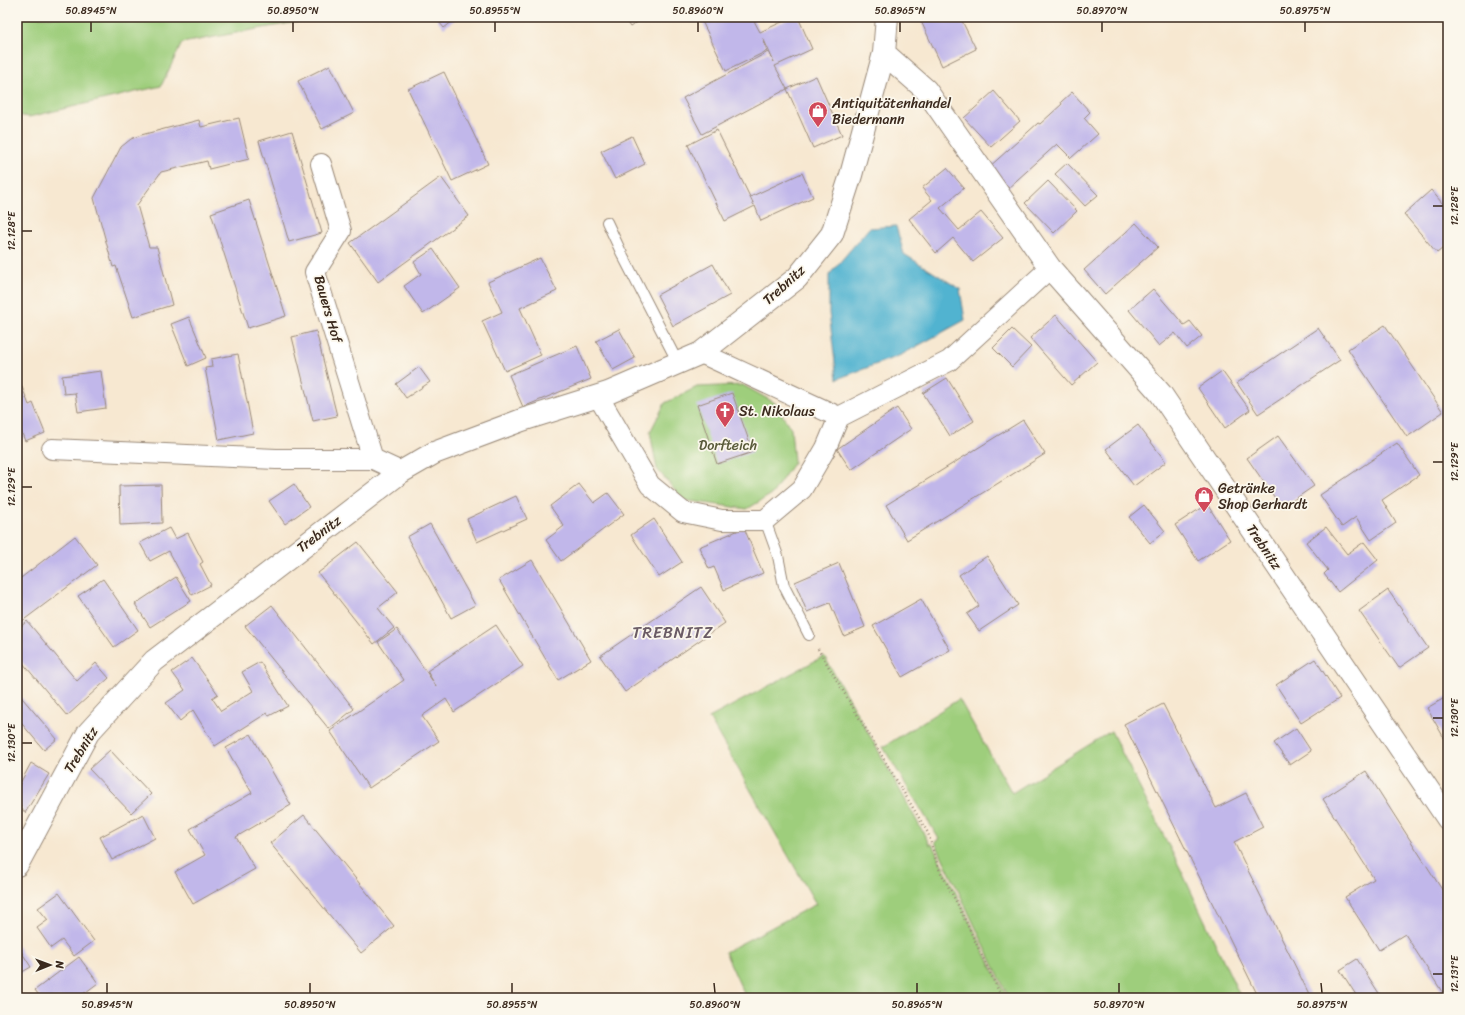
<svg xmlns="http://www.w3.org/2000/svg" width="1465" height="1015" viewBox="0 0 1465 1015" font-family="Sriracha,sans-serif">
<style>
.green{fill:#9ece7c;stroke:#6c7c4d}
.water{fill:#51b3d0;stroke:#466e77}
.building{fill:#c1b7ea}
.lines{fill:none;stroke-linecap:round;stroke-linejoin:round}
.lane-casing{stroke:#998978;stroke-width:12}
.street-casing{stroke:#998978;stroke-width:22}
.secondary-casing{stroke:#998978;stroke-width:24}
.path{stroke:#998978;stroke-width:2.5;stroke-dasharray:1 3;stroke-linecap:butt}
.lane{stroke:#fff;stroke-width:10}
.street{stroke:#fff;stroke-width:20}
.secondary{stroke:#fff;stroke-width:22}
.ticks{fill:none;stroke:#3b2a1e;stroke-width:1.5}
.labels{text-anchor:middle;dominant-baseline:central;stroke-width:3.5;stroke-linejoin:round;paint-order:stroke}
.poi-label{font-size:14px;fill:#3b2a1e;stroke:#fbf7ec;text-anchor:start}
.street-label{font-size:14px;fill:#3b2a1e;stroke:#fbf7ec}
.park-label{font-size:14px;fill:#595b3a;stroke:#fbf7ec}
.quarter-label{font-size:16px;letter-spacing:1px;fill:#6a5b65;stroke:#fbf7ec}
.neatline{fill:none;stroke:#3b2a1e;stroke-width:1.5}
.ticks-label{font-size:10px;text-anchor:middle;fill:#3b2a1e}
</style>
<rect width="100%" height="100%" fill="#fbf7ec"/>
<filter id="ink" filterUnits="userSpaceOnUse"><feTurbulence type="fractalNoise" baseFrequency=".025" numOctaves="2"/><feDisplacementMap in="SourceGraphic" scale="8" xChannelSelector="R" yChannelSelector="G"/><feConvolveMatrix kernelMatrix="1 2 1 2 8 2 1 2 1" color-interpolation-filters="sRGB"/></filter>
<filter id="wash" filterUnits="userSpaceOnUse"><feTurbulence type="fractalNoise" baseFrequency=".012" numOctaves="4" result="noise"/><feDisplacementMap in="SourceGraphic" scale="16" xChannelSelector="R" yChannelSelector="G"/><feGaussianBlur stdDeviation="0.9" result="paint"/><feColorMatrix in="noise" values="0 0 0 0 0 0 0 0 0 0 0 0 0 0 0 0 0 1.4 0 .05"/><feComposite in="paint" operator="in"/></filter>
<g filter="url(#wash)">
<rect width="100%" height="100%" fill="#f7e8d1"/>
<!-- green -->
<path class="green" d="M17 17H306L301 21 182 43 161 86 29 117 17 115Z
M743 385 775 403 791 429 794 462 772 494 747 509 683 500 657 469 650 432 665 403 697 387Z
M824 656 878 750 930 845 932 844 1007 998H746L725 952 816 904 709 718Z
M959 699 1012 793 1111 731 1181 870 1241 998H1009L935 842 939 839 883 747Z"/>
<!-- water -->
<path class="water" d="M896 226 904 254 960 289 965 320 901 355 837 379 829 313V275L869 228Z"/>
<g id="blocks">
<!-- building -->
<path class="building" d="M435 17H458L444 28Z
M623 17H645L630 27Z
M700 17H752L760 32 793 17H798L812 49 775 66 787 89 702 134 683 98 768 52 774 62 763 38 767 51 726 71Z
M919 17H960L976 49 942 66Z
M330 65 354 113 322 129 298 81Z
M444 72 488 164 452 181 408 89Z
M816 76 842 135 813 148 787 89Z
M994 91 1020 121 991 147 964 118Z
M1072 92 1090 112 1084 118 1098 134 1071 158 1057 144 1007 189 988 168 1038 123 1040 124 1062 104 1061 102Z
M239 118 249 159 209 169 207 161 161 172 137 205 149 247H157L172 305 133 317 116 266 113 267 94 198 121 147 131 139 141 135 199 120 201 127Z
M717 130 754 205 750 197 802 173 813 197 761 221 755 206 725 221 688 145Z
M292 131 322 233 289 242 259 141Z
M632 136 645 164 615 179 601 151Z
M1067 163 1098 195 1085 206 1055 174Z
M947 168 964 188 940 208 959 230 981 212 1003 238 973 262 953 238 936 253 909 219 932 200 922 188Z
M441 177 469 216 378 282 350 243Z
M1048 181 1077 211 1054 233 1025 203Z
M1431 190 1448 210V244L1437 253 1404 214Z
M249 200 286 316 248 328 211 213Z
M1136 223 1158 247 1105 294 1084 270Z
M433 249 460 288 423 314 404 286 421 274 414 262Z
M540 258 557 291 520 308 541 355 505 371 482 321 502 312 488 282Z
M713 264 730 295 673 326 657 295Z
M1153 289 1184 325 1190 321 1202 336 1187 348 1175 333 1159 346 1129 310Z
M1056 315 1097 362 1071 385 1030 338Z
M189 317 206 358 188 366 171 324Z
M1385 325 1443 412 1407 437 1348 349Z
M1318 328 1340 360 1258 414 1237 383Z
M619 329 635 358 613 370 596 341Z
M1012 329 1031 347 1012 367 993 348Z
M316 331 337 416 313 421 292 337Z
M577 346 591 379 523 407 509 375Z
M238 354 253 433 219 440 205 368 212 367 211 359Z
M419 367 430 382 406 398 396 384Z
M101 371 106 408 78 412 75 393 64 394 62 376Z
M1222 371 1250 410 1225 428 1198 388Z
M17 374 29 405 33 403 45 433 25 441 17 421Z
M947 378 974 421 950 436 923 393Z
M732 393 753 452 717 464 697 405Z
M897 408 911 429 851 470 837 449Z
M1023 420 1045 454 907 540 886 505Z
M1138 425 1166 462 1134 486 1106 449Z
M1278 436 1314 486 1282 508 1247 458Z
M1397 443 1419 475 1382 500 1396 523 1371 540 1356 517 1342 527 1320 495Z
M294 484 309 507 285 524 269 501Z
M579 484 594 503 608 493 624 514 561 561 546 540 564 526 550 506Z
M161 485 162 523 120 525 119 486Z
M516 496 527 519 477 542 467 519Z
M1207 504 1230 540 1198 561 1175 525Z
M1144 505 1165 531 1150 543 1129 517Z
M654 519 682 562 659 577 631 535Z
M430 524 475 605 451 618 407 537Z
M1326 527 1347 554 1364 542 1378 560 1338 592 1324 574 1328 570 1306 542Z
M169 528 175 539 188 533 203 562 200 564 211 585 192 595 169 551 150 561 140 543Z
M744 528 763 573 724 590 714 567 709 569 699 547Z
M75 536 97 565 17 625V581Z
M358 542 398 592 378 608 394 628 374 644 318 573Z
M987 556 1018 605 979 631 967 614 979 606 959 575Z
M532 560 591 660 558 680 499 580Z
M839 563 865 627 844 636 830 603 807 612 795 582Z
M176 577 191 601 150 627 135 604Z
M103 579 138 630 114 647 78 596Z
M701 587 725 623 625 692 600 656Z
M1388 590 1428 648 1399 668 1359 611Z
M921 599 950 650 902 677 873 626Z
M272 605 354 709 329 729 245 626Z
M27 621 77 681 96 663 109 678 67 716 17 656V630Z
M496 625 523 666 454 712 446 699 422 716 439 741 369 788 330 731 404 680 378 642 397 629 436 686 427 671Z
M192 658 218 694 212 698 221 711 253 691 242 672 260 662 288 706 269 716 267 713 215 746 193 710 180 721 166 703 185 690 172 672Z
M1315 659 1340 698 1301 723 1276 685Z
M17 692 57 739 44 750 17 718Z
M1448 696V745L1427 708Z
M1163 704 1216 808 1246 793 1263 827 1234 842 1311 998H1259L1124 724Z
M1296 728 1311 751 1290 765 1274 743Z
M251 734 291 805 236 837 255 869 193 904 175 872 205 855 190 829 252 793 226 748Z
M110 750 151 794 131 813 89 769Z
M31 763 49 774 25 813 17 801V789Z
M1366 771 1448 899V998H1446L1405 934 1379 950 1345 897 1374 879 1323 799Z
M143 814 155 838 112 860 100 837Z
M304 815 394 926 361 953 270 843Z
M59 893 94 941 74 956 62 940 51 948 37 928 48 920 38 908Z
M17 945 31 967 17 975Z
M79 957 98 983 78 998H41L35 990Z
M1357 959 1382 998H1358L1340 970Z"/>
</g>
</g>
<g filter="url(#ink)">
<use href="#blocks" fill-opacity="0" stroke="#998978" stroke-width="1"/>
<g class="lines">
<defs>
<path id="lane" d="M607 222 621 252 678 363
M765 520 778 556 784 586 809 635"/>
<path id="street" d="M321 164 341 231 315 272 373 459
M701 353 839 417 949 361 1050 268
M598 396 650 485 683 512 722 520H765L802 489 826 448 839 417
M52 449 276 459H373L401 472"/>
<path id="secondary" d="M884 53 926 90 1050 268 1161 394 1448 819
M17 865 88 733 154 661 401 472 434 453 522 420 608 393 701 353 797 278 832 234 851 175 884 53 887 17"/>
</defs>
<!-- lane casing -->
<use href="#lane" class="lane-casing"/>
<!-- street casing -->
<use href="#street" class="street-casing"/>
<!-- secondary casing -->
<use href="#secondary" class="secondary-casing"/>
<!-- path -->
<path class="path" d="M818 649 928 833 938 867 958 905 1002 998"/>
<!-- lane -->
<use href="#lane" class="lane"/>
<!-- street -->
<use href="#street" class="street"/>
<!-- secondary -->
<use href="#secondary" class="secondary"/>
</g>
</g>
<!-- ticks -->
<path class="ticks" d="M91 22V32M293 22V32M495 22V32M698 22V32M900 22V32M1102 22V32M1305 22V32M1433 206H1443M22 231H32M1433 462H1443M22 487H32M1433 718H1443M22 743H32M1433 974H1443M107 983V993M310 983V993M512 983V993M714 983 715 993M917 983V993M1119 983V993M1321 983 1322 993"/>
<!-- icons -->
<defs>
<symbol id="shop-pin" viewBox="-11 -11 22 30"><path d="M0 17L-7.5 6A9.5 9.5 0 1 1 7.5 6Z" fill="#d1495b" stroke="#fbf7ec"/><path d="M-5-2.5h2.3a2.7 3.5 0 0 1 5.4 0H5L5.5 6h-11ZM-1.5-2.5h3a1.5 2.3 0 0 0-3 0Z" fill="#fff"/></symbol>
<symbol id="church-pin" viewBox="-11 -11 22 30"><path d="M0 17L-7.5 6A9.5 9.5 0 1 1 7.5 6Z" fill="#d1495b" stroke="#fbf7ec"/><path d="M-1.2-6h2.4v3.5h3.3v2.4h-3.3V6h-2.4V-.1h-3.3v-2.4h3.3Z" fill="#fff"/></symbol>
</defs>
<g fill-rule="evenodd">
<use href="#shop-pin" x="807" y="100" width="22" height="30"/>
<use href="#church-pin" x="714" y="400" width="22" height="30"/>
<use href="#shop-pin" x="1193" y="485" width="22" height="30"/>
</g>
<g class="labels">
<!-- poi labels -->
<g class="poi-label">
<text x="832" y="103">Antiquitätenhandel<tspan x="832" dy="16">Biedermann</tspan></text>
<text x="739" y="411">St. Nikolaus</text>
<text x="1218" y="488">Getränke<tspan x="1218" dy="16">Shop Gerhardt</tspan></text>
</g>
<!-- street labels -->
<g class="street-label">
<text transform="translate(784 285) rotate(-42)">Trebnitz</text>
<text transform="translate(328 309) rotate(74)">Bauers Hof</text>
<text transform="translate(319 534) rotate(-37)">Trebnitz</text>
<text transform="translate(1264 547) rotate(56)">Trebnitz</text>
<text transform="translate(81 750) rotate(-58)">Trebnitz</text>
</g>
<!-- park labels -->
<g class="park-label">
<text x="728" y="445">Dorfteich</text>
</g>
<!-- quarter labels -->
<g class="quarter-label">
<text x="673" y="632">TREBNITZ</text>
</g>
</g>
<!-- margin -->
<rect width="1465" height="1015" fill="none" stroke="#fbf7ec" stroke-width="44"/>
<!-- north arrow -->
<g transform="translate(50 965) rotate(89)" stroke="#fbf7ec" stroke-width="3" paint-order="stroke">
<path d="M0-3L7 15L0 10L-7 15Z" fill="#3b2a1e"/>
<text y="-6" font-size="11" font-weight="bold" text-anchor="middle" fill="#3b2a1e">N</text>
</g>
<rect x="22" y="22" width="1421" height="971" class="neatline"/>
<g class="ticks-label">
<text x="91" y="14">50.8945°N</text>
<text x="293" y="14">50.8950°N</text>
<text x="495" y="14">50.8955°N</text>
<text x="698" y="14">50.8960°N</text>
<text x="900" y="14">50.8965°N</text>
<text x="1102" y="14">50.8970°N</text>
<text x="1305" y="14">50.8975°N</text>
<text transform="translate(1454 206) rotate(-90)" y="4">12.128°E</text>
<text transform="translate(11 231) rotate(-90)" y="4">12.128°E</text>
<text transform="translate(1454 462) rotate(-90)" y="4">12.129°E</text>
<text transform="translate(11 487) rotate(-90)" y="4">12.129°E</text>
<text transform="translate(1454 718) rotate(-90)" y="4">12.130°E</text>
<text transform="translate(11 743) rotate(-90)" y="4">12.130°E</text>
<text transform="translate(1454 974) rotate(-90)" y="4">12.131°E</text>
<text x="107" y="1008">50.8945°N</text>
<text x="310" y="1008">50.8950°N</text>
<text x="512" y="1008">50.8955°N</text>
<text x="715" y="1008">50.8960°N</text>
<text x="917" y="1008">50.8965°N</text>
<text x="1119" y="1008">50.8970°N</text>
<text x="1322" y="1008">50.8975°N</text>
</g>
</svg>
